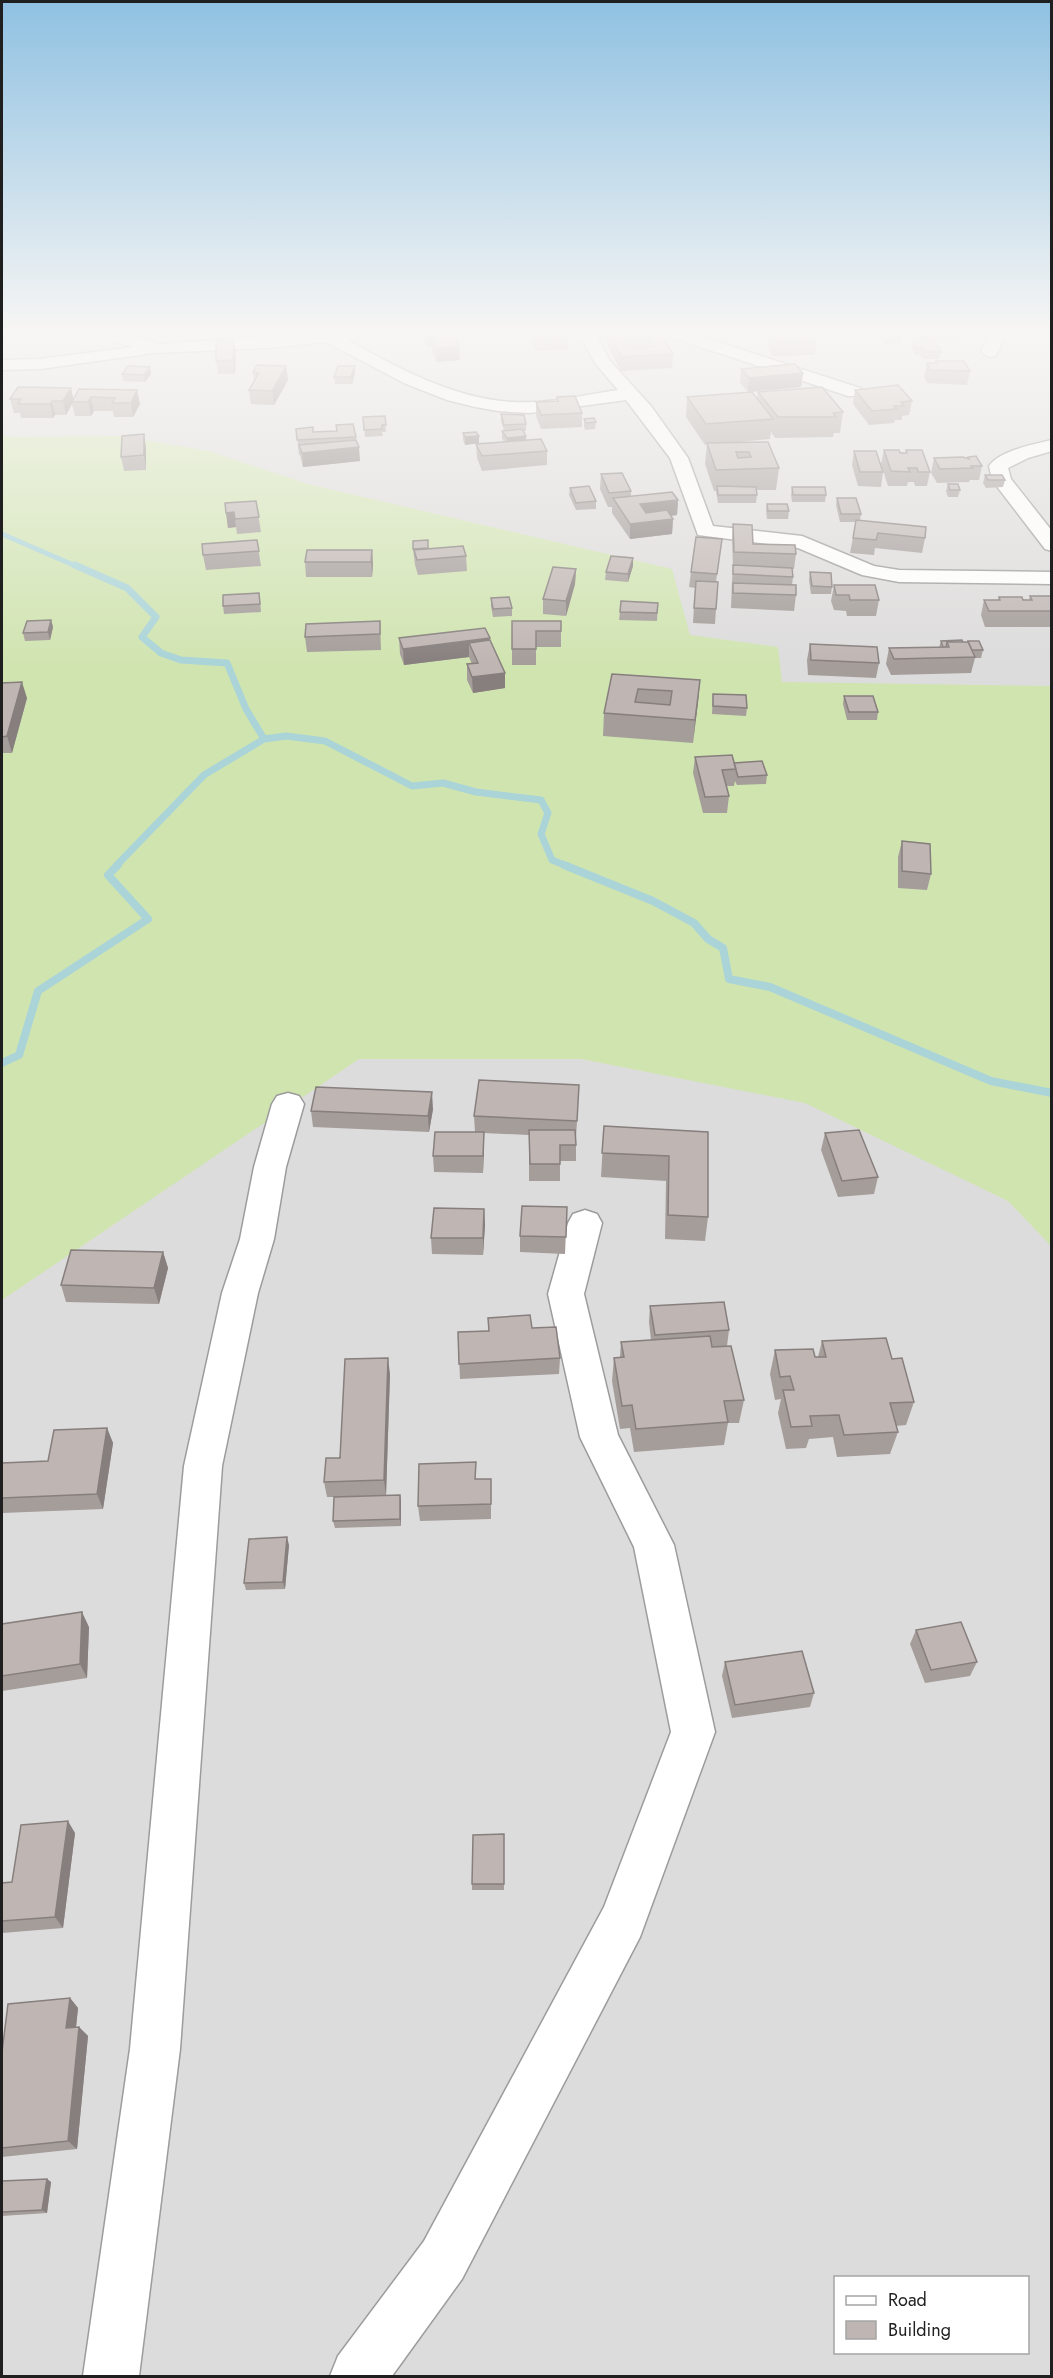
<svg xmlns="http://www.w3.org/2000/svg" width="1053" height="2378" viewBox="0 0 1053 2378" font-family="Jost,sans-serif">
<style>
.residential{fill:#dddcdc;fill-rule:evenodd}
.grass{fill:#d0e4b0}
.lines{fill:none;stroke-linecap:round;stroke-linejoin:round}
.stream-far2{stroke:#aad4d8;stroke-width:5}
.stream-far1{stroke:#aad4d8;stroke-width:7}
.stream{stroke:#aad4d8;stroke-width:8}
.minor-casing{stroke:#9c9c9c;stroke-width:3}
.minor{fill:#fff;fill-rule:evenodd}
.wall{fill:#a49d9a}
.shaded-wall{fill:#867f7d}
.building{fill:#bfb6b3;stroke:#867f7d;stroke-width:1.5;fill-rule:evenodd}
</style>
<rect width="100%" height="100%" fill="#efebe6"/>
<!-- residential -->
<path class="residential" d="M2 333H1051V2376H2ZM836 2278H1028V2352H836Z"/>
<!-- grass -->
<path class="grass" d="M2 435 11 437 119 436 209 451 308 484 672 569 690 635 778 647 782 682 1051 686V1246L1008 1201 805 1103 581 1059H359L2 1300Z"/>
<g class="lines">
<!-- stream-far2 -->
<path class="stream-far2" d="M2 534 78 567"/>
<!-- stream-far1 -->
<path class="stream-far1" d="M75 565 127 588 156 617 142 637 161 653 181 660 227 663 246 709 264 739 204 775 116 866
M264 739 286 736 325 741 412 786 443 783 476 792 541 800 548 813 541 834 552 860 567 866"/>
<!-- stream -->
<path class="stream" d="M564 865 653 901 694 923 708 939 723 948 729 979 770 987 991 1081 1052 1093
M2 1063 19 1055 38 991 148 919 108 875 118 865"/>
<defs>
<path id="minor" d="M105 333H123L159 344 321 333H357L356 338 347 340C398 368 454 399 513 402 549 404 584 395 618 390L595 363 579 333H595L610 361 651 406 688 458 713 526 802 536 874 566 899 570 1052 572V584L899 582 862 575 798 548 698 535 670 458 626 400 530 413 498 411 475 407 447 400 404 383 326 342 268 348 154 353 40 369 2 370V360L40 359 133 347 113 341Z
M666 333H690L860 388 863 392 860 396H848L668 336Z
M991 333H1007L995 356 989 357 981 352Z
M1052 440V451L1028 458 1008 468 1011 479 1052 531V551L1045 549 992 480 989 466C999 451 1034 444 1052 440Z
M288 1093 299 1096 304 1104 286 1167 274 1239 258 1293 222 1466 180 2049 139 2376H83L130 2049 184 1466 222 1293 240 1239 254 1167 272 1104 277 1096Z
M585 1210 597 1214 602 1223 584 1294 618 1435 674 1545 715 1732 640 1937 462 2279 392 2376H330L338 2356 424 2241 604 1907 671 1732 634 1547 580 1437 548 1294 568 1223 573 1214Z"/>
</defs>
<!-- minor casing -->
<use href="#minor" class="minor-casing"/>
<!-- minor -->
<use href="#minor" class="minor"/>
</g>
<!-- wall -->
<path class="wall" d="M424 333H452L460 360 437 362 432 353V346L427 347 424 342Z
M531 333H567L569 336 568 349 536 351 531 341Z
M603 333H660L673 354 672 368 621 371 608 347V343H606L603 337Z
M769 333 816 341 815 355 772 356 768 345Z
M863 333H903L901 343 885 344 881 337 866 338Z
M917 333H974L972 338 934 340 941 352 939 359H923L920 354 915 355 912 348 913 341H917V339H921V338Z
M1042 333H1052V334H1042Z
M234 340 236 353 235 374H218L216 361Z
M936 361 970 371 967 385 927 383 924 377 927 363H936Z
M286 366 288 380 274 405 251 404 249 390 254 382 253 372Z
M355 366V373L352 384H335L334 377Z
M741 369 803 373 801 387 748 392 740 383Z
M122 374H151L145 382 123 381Z
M71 388 73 400 79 389 140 404 133 417H114L113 411H94L91 416H75L72 404 66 415H55L53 418H21L20 413H14L10 399Z
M855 390 912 401 909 415 902 416V420H895L894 423 869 425 853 404Z
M758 392 843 412 840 433H834L833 437 775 438 771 432 770 439 730 443 779 468 776 490H756L757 495 756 503H718L716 491H714L705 464 707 444 705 445 686 417 687 397 757 399Z
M557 397 582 413V427L541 429 536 416V402L557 401Z
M501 414 526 424V431H523L526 440 547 451V465L482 471 477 458 476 444 504 442 502 438V431H504L501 421Z
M385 416 386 432H382L383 436 365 437 363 417Z
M584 419 596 422 595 429 585 430 584 426Z
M296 429 313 432 356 437 360 461 303 467 300 455H299Z
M463 433 479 443 465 445 463 440Z
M146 448V470L124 471 121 457Z
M884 450 905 453 906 450 930 472 927 486H915L914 482H908L907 486H888L881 464Z
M854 451 883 472 881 487 858 486 852 465Z
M968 457 982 466 979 480H970L969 482 937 483 931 473 934 458H968Z
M601 474 631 491V496L678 500 677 515 671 516 673 519 672 534 630 539 612 513V507H608L600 489Z
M985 475 1005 480 1003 487 986 488 983 483Z
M948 484 960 490 958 497H948L946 491Z
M792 487 826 495 825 502H792L791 495Z
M570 488 596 501V509L576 510 569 495Z
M837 498 861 514 860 520 925 538 922 553 875 548 874 555 850 553 856 522H840L836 505Z
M256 501 261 532 237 534 236 527 228 528 225 503Z
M767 504 789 511 788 519H767L766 511Z
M733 524 753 544 796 554 794 569H792L793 577 792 585 796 595 794 611 731 608 732 581 733 567 732 539Z
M257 540 261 566 206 570 203 555Z
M413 549H429L466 556 467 571 418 575 415 565Z
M372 550 373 565 372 577H306L305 562Z
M720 554 716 582V609L715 624 693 623 695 588 689 587 691 572Z
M633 558V566L628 582 605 580 606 572Z
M576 569 575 584 566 616 543 614V599Z
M810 572 832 587 831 594H811L809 580Z
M834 585 879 600 876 616H847L846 611 834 610 831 601Z
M1030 596 1052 597V627H985L981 615 984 600H998L999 597 1029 600Z
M491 598 512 608V616L493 617 491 606Z
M260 600 261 612 224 614 223 606Z
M658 603 657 621 619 620 620 612Z
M51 620 53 627 50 640 25 641 23 633Z
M380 621 381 650 307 652 305 637Z
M512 621 561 631V647H536V665H512Z
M399 638 490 641 505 673V688L473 693 467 680V664H472L469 657 404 665 400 654Z
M941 641 963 642 983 650 981 658H975L971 673 891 675 886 664 889 648 939 647Z
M810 644 879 663 876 678 808 675 807 660Z
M612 674 700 680 693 743 603 736 604 713Z
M2 683 27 698 12 753H2Z
M713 694 747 708 746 716 712 714Z
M844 696 878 712 877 720H847L843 704Z
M695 757 734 763 767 775 766 784 737 785 735 781 734 786H727L729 796 727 813H703L693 773Z
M902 841 931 874 927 890 898 888V857Z
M579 1085 576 1138V1161H560V1181H529V1135L484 1133 483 1173 434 1172 433 1156 475 1132 474 1116Z
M433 1109 429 1132 313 1127 311 1111Z
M604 1126 708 1132V1217L705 1241 665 1239 666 1181 601 1177Z
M825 1133 878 1177 874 1194 838 1197 821 1150Z
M567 1207 565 1254 520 1252V1236Z
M484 1209 485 1225 483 1255 432 1254 431 1238Z
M163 1252 168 1268 159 1304 66 1302 61 1285Z
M650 1306 729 1330 727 1346 744 1400 739 1423H728L724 1445 634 1452 630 1428 620 1429 612 1381 614 1358 620 1357 621 1342 651 1340 649 1322Z
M532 1328 560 1358 559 1374 460 1379 458 1332Z
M822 1341 892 1359 914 1402 906 1425 896 1426 898 1432 890 1454 837 1457 833 1437 809 1439 806 1448 786 1449 778 1413 781 1399 775 1400 770 1374 775 1350 818 1357Z
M390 1374 386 1495H400L401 1502V1526L335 1528 333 1521 334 1497H327L324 1482Z
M107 1428 113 1443 103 1509 2 1513V1463L48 1461Z
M476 1479H491V1519L420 1521 418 1506Z
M289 1545 285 1589 246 1590 244 1583Z
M2 1624 89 1627 87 1678 2 1691Z
M916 1630 977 1662 970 1676 925 1683 910 1644Z
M725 1662 814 1693 810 1707 732 1718 722 1676Z
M75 1833 63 1928 2 1933V1883L12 1882Z
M504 1834V1890H472V1884Z
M70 1998 78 2008 76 2027H79L88 2036 77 2149 2 2157V2052Z
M47 2179 51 2182 47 2213 2 2216V2181Z"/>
<!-- shaded-wall -->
<path class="shaded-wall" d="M436 333 437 346 432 340V346L427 347 426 334Z
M234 340 236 353 235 374 233 360Z
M459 346 460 360 437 362 436 348Z
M286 366 288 380 274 405 272 391Z
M355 366V373L352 384 351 377Z
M150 367 151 374 145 382 144 375Z
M803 373 801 387 748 392 749 378Z
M71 388 74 402H72V404L66 415 63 401Z
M137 390 140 404 133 417 131 403Z
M91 397 94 411 91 416 88 402Z
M52 401 55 415 53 418 50 404Z
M144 434 146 448V470L144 455Z
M479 436V443L465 445V437Z
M526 436V443L507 445V438Z
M359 447 360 461 303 467 302 453Z
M678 500 677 515 640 519V504Z
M234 512 236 527 228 528 226 513Z
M673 519 672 534 630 539V524Z
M372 550 373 565 372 577 371 562Z
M633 558V566L628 582V574Z
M576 569 575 584 566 616V601Z
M51 620 53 627 50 640 48 632Z
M490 638V654L469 643V657L404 665 403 649Z
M505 673V688L473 693 472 677Z
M700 680 698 703 693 743 695 720Z
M22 682 27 698 12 753 7 736Z
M432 1092 433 1109 429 1132 428 1116Z
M484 1132V1149L483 1173V1156Z
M484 1209 485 1225 483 1255V1238Z
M163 1252 168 1268 159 1304 154 1288Z
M388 1358 390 1374 386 1496 384 1480Z
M107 1428 113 1443 103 1509 97 1494Z
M400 1495 401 1502V1526L400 1519Z
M287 1537 289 1545 285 1589 283 1582Z
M82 1612 89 1627 87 1678 80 1664Z
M68 1821 75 1833 63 1928 55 1917Z
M70 1998 78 2008 75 2037 66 2028Z
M79 2027 88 2036 77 2149 68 2141Z
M47 2179 51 2182 47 2213 42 2210Z"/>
<!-- building -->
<path class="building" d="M436 333H452L459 346 436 348 432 340 440 339Z
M534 333H567L569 336 536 338Z
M605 333H628L609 334 608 337H607Z
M628 333H660L673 354 622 357 609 334ZM626 336H634L636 339 650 338 655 347 633 348Z
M770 333H812L816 341 774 342Z
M921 338H932L941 352H924L922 348H917L913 341H918L917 339H922Z
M234 340 233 360 216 361V341Z
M936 361H964L970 371 930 370 927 363H937Z
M795 364 803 373 749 378 741 369Z
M257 365 286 366 272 391 249 390 259 373 253 372Z
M128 366 150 367 144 375 122 374Z
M338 366H355L351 377H334Z
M898 385 912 401 901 402 904 406H894L897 409 872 411 855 390Z
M18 387 71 388 63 401H52L50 404H18L21 399H10Z
M822 387 843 412 833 413 836 417H778L758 392Z
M79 389 137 390 131 403H112L115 398 91 397 88 402H72Z
M752 392 773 419 706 424 687 397Z
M575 396 582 413 541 415 536 402 558 401 557 397Z
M501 414 524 415 526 424 504 425Z
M385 416 386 425H382V429L364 430 363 417Z
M594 418 596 422 586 423 584 419Z
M353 424 356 437 297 440 296 429 313 427V432L337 431 336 425Z
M522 429 526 436 507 438 502 431Z
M476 432 479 436 465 437 463 433Z
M144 434V455L121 457 122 436Z
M541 439 547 451 482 456 476 444Z
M356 440 359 447 302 453 299 445Z
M768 442 779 468 716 470 707 443ZM736 452H749L751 457 738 458Z
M884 450H899L900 453H907L906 450H922L930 472H918L917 468H908L910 472 891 471Z
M854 451H876L883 472H860Z
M976 456 982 466H971L973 468 940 469 934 458 963 457 969 459 968 457Z
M622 473 631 491 609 493 601 474Z
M985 475H1002L1005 480H988Z
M948 484H958L960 490H950Z
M589 486 596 501 576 503 570 488Z
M717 486 756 487 757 495H718Z
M792 487H825L826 495H793Z
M672 492 678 500 640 504 646 513 667 510 673 519 630 524 613 498Z
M837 498H856L861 514H841Z
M256 501 259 517 235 519 234 512 226 513 225 503Z
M767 504H787L789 511H768Z
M856 520 926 527 925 538 878 533 876 540 853 538Z
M733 524 752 525 753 544 795 545 796 554 734 552Z
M696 537 722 539 717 574 691 572Z
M257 540 259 551 203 555 202 544Z
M428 540V548L413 549V541Z
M463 546 466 556 417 560 414 550Z
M307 550H372L371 562H305Z
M611 556 633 558 628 574 606 572Z
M733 565 792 568 793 577 733 574Z
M553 567 576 569 566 601 543 599Z
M810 572 831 573 832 587 812 586Z
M696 581 718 582 716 609 694 608Z
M733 583 796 585V595L733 593Z
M834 585H875L879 600H850L849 595H836Z
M259 593 260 604 223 606V595Z
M1030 596H1051L1052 611H989L984 600H1000L999 597H1022L1023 600H1032Z
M509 597 512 608 493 609 491 598Z
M621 601 658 603 657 613 620 612Z
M51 620 48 632 23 633 27 621Z
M380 621V634L305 637 306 624Z
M512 621H561V631H536V649H512Z
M485 628 490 638 403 649 399 638Z
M490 640 505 673 472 677 467 664 478 663 469 643Z
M962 640 963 642H947L946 647H943L941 641Z
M968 641H979L983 650H972Z
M947 642H968L975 657 894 659 889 648 949 647Z
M810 644 877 647 879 663 811 660Z
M612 674 700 680 695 720 604 713ZM638 689 672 691 670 705 635 702Z
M22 682 7 736 2 737V683Z
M713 694 746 695 747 708 713 706Z
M844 696H873L878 712H849Z
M732 755 736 769 722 770 729 796 705 797 695 757Z
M762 761 767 775 738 777 734 763Z
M902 841 930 844 931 874 902 871Z
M479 1080 579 1085 577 1121 474 1116Z
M316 1087 432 1092 428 1116 311 1111Z
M604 1126 708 1132V1217L668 1215 669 1156 602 1153Z
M529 1130H575L576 1145H560V1164H530Z
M859 1130 878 1177 842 1181 825 1133Z
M435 1132H484L483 1156H433Z
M522 1206 567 1207 566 1237 520 1236Z
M434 1208 484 1209 483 1238H431Z
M71 1250 163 1252 154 1288 61 1285Z
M724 1302 729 1330 655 1335 650 1306Z
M530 1315 532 1328 556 1327 560 1358 459 1364 458 1332 489 1331 488 1318Z
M710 1336 712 1347 731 1346 744 1400 724 1401 728 1422 636 1429 632 1405 622 1406 614 1358 624 1357 621 1342Z
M886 1338 892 1359 902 1358 914 1402 890 1403 898 1432 844 1435 839 1415 810 1416 812 1426 791 1427 783 1390H794L790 1376 780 1377 775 1350 813 1349 815 1357H826L822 1341Z
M388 1358 384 1480 324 1482 326 1458H340L345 1359Z
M107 1428 97 1494 2 1498V1463L48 1461 54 1430Z
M476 1462 475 1479H491V1504L418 1506 419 1464Z
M400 1495V1519L333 1521 334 1497Z
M287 1537 283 1582 244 1583 249 1539Z
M82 1612 80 1664 2 1676V1624Z
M961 1622 977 1662 931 1670 916 1630Z
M802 1651 814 1693 735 1705 725 1662Z
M68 1821 55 1917 2 1921V1883L12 1882 21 1825Z
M504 1834V1884H472L473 1835Z
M70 1998 66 2028 79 2027 68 2141 2 2148V2052L8 2004Z
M47 2179 42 2210 2 2212V2181Z"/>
<!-- sky -->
<linearGradient id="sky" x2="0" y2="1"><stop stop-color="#8fc1e2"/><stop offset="0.5" stop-color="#f8f6f4"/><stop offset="1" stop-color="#f8f6f4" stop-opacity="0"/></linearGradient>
<rect width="1053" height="666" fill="url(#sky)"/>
<!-- border -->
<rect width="1053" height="2378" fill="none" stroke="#1f1f1f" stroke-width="6"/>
<!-- legend -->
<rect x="834" y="2276" width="195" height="78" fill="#ffffff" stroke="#a5a5a5" stroke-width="1.5"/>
<rect x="846" y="2296" width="30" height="9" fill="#ffffff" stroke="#a5a5a5" stroke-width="1.5"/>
<text x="888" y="2306" font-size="18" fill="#1f1f1f">Road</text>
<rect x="846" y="2321" width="30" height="18" fill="#bfb6b3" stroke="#a5a5a5" stroke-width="1.5"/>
<text x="888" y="2336" font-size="18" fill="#1f1f1f">Building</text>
</svg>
